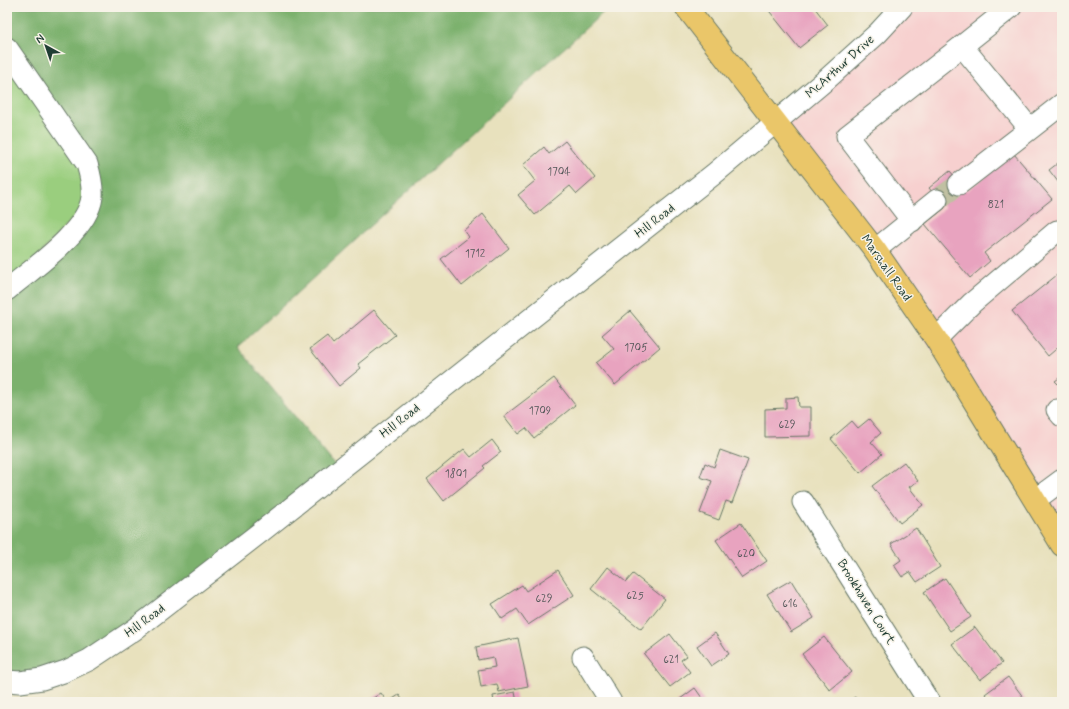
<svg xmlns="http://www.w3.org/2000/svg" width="1069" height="709" viewBox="0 0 1069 709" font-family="Mynerve,sans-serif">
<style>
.built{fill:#f7d0cf}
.green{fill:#9ace7e;stroke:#5c8659}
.forest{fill:#7bb16d;stroke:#4d7750}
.building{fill:#e8a3bf}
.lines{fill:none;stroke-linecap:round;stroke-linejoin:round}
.minor-tunnel{stroke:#c0c0a2;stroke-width:21;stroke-dasharray:21 10;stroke-linecap:butt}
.minor-casing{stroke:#657664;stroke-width:23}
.major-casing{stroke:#657664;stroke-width:24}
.minor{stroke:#fff;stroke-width:21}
.major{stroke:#eac669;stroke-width:22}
.labels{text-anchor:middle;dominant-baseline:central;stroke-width:3;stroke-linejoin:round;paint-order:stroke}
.number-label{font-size:11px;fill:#515657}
.street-label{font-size:13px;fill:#1f3d34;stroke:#f7f3e8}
</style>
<rect width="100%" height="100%" fill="#f7f3e8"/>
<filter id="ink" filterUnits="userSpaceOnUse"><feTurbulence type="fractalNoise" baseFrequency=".025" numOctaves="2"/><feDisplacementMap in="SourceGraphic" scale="8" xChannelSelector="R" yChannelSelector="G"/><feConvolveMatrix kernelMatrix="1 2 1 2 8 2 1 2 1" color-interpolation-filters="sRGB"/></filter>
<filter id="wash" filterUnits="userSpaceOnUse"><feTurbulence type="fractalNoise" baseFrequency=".012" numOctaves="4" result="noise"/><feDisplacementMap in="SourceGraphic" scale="16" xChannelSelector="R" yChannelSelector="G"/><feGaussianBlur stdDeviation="0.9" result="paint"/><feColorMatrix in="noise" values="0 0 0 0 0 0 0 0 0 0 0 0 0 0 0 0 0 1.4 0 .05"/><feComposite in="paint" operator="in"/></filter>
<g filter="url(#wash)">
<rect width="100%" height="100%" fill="#e8e1bd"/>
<!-- built -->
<path class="built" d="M902 7H1062V545L1035 500 776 124Z"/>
<!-- green -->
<path class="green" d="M7 48 87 164 92 197 7 290Z"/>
<!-- forest -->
<path class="forest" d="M7 7H609L238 347 339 470 89 660 7 681V290L84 219 91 178 7 48Z"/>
<g id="blocks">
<!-- building -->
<path class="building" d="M766 7H814L828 25 799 48Z
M565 141 595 178 577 194 570 186 535 215 518 195 535 181 523 165 544 147 549 154Z
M1014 154 1052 199 984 253 990 261 970 278 925 224 945 208 929 188 950 171 967 191Z
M1062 160V187L1049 170Z
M483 214 509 248 462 286 441 259 469 237 464 230Z
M1062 271V344L1048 356 1012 311Z
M374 310 395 335 358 364 361 368 339 386 310 349 327 336 333 344Z
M630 311 660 347 615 385 596 363 614 349 602 335Z
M1062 376V388L1055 381Z
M554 378 575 405 534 438 526 428 518 434 504 416Z
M798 397 799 407H811V436L765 437V409L786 408V398Z
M869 419 881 433 871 442 882 454 860 473 831 439 852 421 858 428Z
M492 440 501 452 483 466 485 468 444 501 427 479 464 449 471 457Z
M720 450 748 460 732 503 726 501 719 520 700 513 712 481 700 477 705 463 714 467Z
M904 462 918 481 909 487 923 505 900 523 872 486Z
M741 523 767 561 742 578 716 540Z
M916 528 940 567 917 582 910 572 902 577 894 565 901 560 891 544Z
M608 567 626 582 633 574 665 599 641 629 591 589Z
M558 570 574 595 528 625 517 609 502 619 492 604 522 585 526 591Z
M945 578 971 617 950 631 924 592Z
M791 580 814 618 791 632 767 594Z
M975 627 1002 663 980 680 952 644Z
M715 633 729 654 711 666 697 646Z
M670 634 687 656 681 660 690 672 670 687 644 654Z
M824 637 852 672 830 690 802 654Z
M518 638 528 686 499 692 497 684 481 687 478 670 495 667 493 657 478 660 476 647Z
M1008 677 1027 702H991L985 694Z
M695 688 705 702H676Z
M515 692 517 702H494L493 696Z
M381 693 387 702H367Z
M399 695 404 702H388Z
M855 697 858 702H847Z"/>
</g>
</g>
<g filter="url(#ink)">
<use href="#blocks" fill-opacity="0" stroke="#657664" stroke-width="1"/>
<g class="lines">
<!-- minor-tunnel -->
<path class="minor-tunnel" d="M937 200 959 184"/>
<defs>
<path id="minor" d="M7 48 87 164C90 174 93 186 92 197 88 231 32 269 7 290
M1030 129 1062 104
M959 184 1030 129 962 46 1011 7
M912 221 847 136 962 46
M875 250 937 200
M936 339 972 303 1057 231 1062 232
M1057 410 1062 416
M1035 500 1062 480
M803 502 929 702
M583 657 611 702
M7 681 20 682 42 679 66 671 89 660 134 630 262 531 714 174 827 79 878 33 902 7"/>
<path id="major" d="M686 7 875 250 936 339 1062 545"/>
</defs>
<!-- minor casing -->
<use href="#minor" class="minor-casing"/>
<!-- major casing -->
<use href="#major" class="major-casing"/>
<!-- minor -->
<use href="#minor" class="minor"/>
<!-- major -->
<use href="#major" class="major"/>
</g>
</g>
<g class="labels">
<!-- number labels -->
<g class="number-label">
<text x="559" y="172">1704</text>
<text x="996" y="205">821</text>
<text x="475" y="254">1712</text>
<text x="636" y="348">1705</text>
<text x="540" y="411">1709</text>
<text x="787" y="425">629</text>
<text x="456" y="474">1801</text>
<text x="746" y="554">620</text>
<text x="635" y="596">625</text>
<text x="544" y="599">629</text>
<text x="790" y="604">616</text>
<text x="671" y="660">621</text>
</g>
<!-- street labels -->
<g class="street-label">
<text transform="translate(840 67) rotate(-42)">McArthur Drive</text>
<text transform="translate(655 221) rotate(-38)">Hill Road</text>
<text transform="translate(886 268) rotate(55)">Marshall Road</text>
<text transform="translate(400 421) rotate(-38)">Hill Road</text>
<text transform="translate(866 602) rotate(58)">Brookhaven Court</text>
<text transform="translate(145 621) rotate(-37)">Hill Road</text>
</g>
</g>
<!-- margin -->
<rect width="1069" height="709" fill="none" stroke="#f7f3e8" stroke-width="24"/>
<!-- north arrow -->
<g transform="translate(46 46) rotate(320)" stroke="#f7f3e8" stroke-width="3" paint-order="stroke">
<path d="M0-3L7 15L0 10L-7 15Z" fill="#1f3d34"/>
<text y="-6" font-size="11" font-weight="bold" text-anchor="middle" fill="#1f3d34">N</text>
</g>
</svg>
